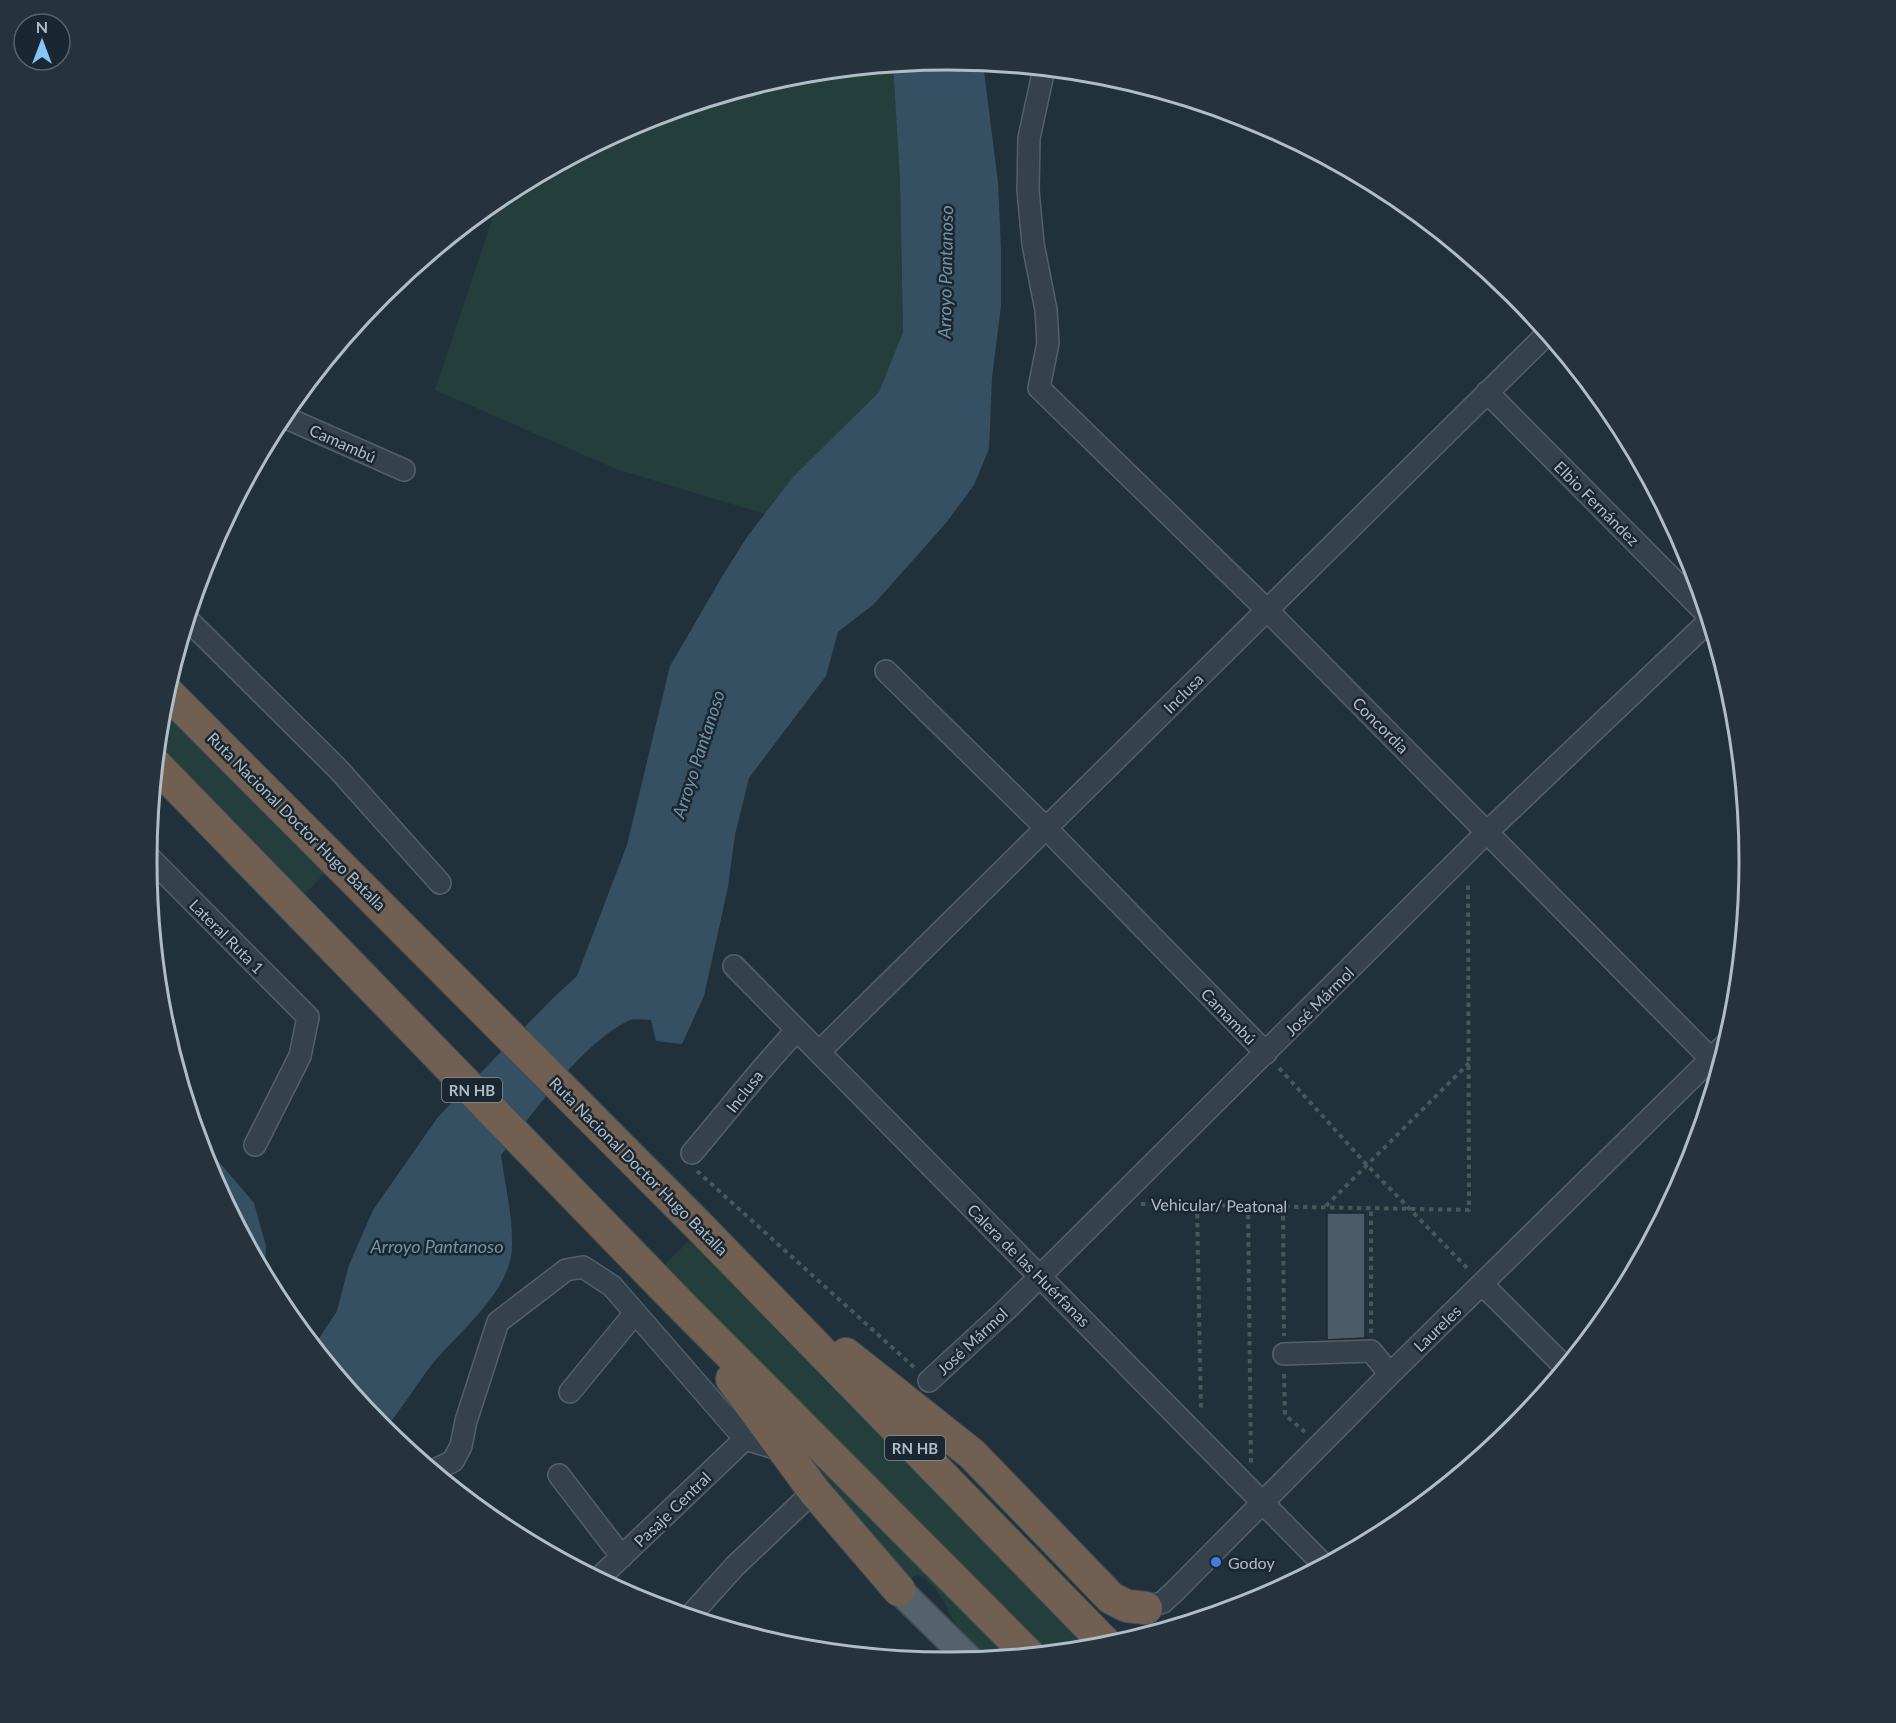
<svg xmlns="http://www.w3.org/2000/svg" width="1896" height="1723" viewBox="0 0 1896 1723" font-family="Lato,sans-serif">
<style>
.green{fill:#243e3c}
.water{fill:#355063}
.building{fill:#4a5b67;stroke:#1c2932;stroke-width:1.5}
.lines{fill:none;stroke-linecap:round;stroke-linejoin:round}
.minor-casing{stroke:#536069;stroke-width:24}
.major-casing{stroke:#414e57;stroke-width:30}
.highway-casing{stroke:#404d56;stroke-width:34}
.path{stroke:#435a59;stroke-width:4;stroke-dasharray:4.5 4.5;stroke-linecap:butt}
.minor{stroke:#35424b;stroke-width:21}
.major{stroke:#53626b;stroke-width:27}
.highway{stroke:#716052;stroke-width:32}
.shop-dot{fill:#3f7fe0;stroke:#1b2730;stroke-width:2}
.labels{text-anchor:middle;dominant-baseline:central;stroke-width:5;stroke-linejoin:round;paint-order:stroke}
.shield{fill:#1b2730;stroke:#83909a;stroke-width:1.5}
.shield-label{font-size:15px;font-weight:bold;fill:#b0bdc7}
.street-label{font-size:16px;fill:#b0bdc7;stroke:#1b2730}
.poi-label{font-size:16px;fill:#b0bdc7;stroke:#1b2730;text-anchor:start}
.water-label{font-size:18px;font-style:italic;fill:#7094ab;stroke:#1b2730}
.rim{fill:none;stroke:#b0bdc7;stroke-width:3}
</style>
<rect width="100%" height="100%" fill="#21313b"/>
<!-- green -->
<path class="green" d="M893 65 900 180 903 332 879 392 793 477 765 514 616 469 435 390 494 214 489 207 503 195 642 121 792 75Z
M162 707 325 873 303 896 158 747Z
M689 1241 1088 1649 1046 1653 665 1264Z
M790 1440 811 1451 1013 1657 990 1659C980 1649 968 1639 959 1628 946 1609 940 1586 918 1575L904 1581Z"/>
<!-- water -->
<path class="water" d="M948 60 983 63 998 182 1001 249V306L992 378 989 449 974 485 946 523 874 604 838 632 826 676 749 778 735 835 728 887 704 996 682 1044 656 1041 651 1020C644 1020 634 1018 628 1021 582 1043 531 1115 501 1155 505 1185 513 1217 512 1247 511 1291 459 1332 433 1363 416 1385 402 1409 384 1430L314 1346 337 1311 349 1265 373 1210 438 1117 551 1000 577 976 627 845 670 666 723 575 747 537 793 477 879 392 903 332 900 180 893 65Z
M198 1137 254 1203 266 1246 265 1276 207 1168Z"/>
<!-- building -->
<path class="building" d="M1327 1213H1365V1338L1327 1340Z"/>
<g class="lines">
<defs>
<path id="minor" d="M1044 69 1029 138 1028 190 1033 244 1046 310 1048 343 1039 388 1267 610 1719 1067
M1487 392 1706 613
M282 416 404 470
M188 620 338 769 440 883
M886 671 1046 828 1266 1053
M147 855 308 1017 300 1056 255 1145
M734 966 1324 1565
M819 1052 1547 334
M692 1153C727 1112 760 1069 797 1030
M1482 1284 1565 1367
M1284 1354 1371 1351 1390 1374
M929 1381 1006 1310 1487 832 1709 621
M570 1392 635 1313
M433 1471 453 1461 461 1446 466 1421 498 1322 566 1270 583 1267 612 1286 745 1439 785 1451
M559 1475 622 1557
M598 1579 745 1439
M1146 1608 1163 1602 1174 1592 1390 1374 1727 1043
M689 1617 735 1566 814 1491"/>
<path id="major" d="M899 1590 971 1661"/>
<path id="highway" d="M166 691 698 1225 1108 1646
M156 765 678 1302 1029 1655
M846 1354 972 1454 1111 1598 1127 1606 1146 1608
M732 1379 814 1491 899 1590"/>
</defs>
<!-- minor casing -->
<use href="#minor" class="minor-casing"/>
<!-- major casing -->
<use href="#major" class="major-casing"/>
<!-- highway casing -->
<use href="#highway" class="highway-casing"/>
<!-- path -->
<path class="path" d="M1279 1068 1367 1165 1469 1270
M697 1171 916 1369
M1141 1204 1469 1210 1468 881
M1197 1205 1201 1411
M1248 1206 1251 1464
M1326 1206 1469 1063
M1283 1207 1284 1336
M1371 1333V1208
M1284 1374 1285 1415 1305 1432"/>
<!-- minor -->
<use href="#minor" class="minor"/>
<!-- major -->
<use href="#major" class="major"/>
<!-- highway -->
<use href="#highway" class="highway"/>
</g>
<!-- markers -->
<circle class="shop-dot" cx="1216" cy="1562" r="6"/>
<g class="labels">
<!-- shield labels -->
<g class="shield">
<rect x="442" y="1078" width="60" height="24" rx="4.5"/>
<rect x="885" y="1436" width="60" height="24" rx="4.5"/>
</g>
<g class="shield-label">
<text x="472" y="1090">RN HB</text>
<text x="915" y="1448">RN HB</text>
</g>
<!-- street labels -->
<g class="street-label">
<text transform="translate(343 443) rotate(24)">Camambú</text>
<text transform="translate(1597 503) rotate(45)">Elbio Fernández</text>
<text transform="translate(1183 693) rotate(-45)">Inclusa</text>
<text transform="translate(1381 725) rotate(45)">Concordia</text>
<text transform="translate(297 821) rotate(45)">Ruta Nacional Doctor Hugo Batalla</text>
<text transform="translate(227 936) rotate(45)">Lateral Ruta 1</text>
<text transform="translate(1319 1001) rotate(-45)">José Mármol</text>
<text transform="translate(1229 1016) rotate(46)">Camambú</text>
<text transform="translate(744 1091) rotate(-52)">Inclusa</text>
<text transform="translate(639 1166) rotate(45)">Ruta Nacional Doctor Hugo Batalla</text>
<text transform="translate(1219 1205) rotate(1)">Vehicular/ Peatonal</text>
<text transform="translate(1029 1265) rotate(45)">Calera de las Huérfanas</text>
<text transform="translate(1437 1328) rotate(-44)">Laureles</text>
<text transform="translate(972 1341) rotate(-43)">José Mármol</text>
<text transform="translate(672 1509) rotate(-44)">Pasaje Central</text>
</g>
<!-- poi labels -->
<g class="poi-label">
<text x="1228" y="1562">Godoy</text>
</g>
<!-- water labels -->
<g class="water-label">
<text transform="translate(945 272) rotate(-89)">Arroyo Pantanoso</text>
<text transform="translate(698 754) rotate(-72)">Arroyo Pantanoso</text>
<text x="437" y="1246">Arroyo Pantanoso</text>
</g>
</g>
<!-- crop -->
<path d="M0 0H1896V1723H0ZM157 861a791 791 0 1 1 1582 0a791 791 0 1 1-1582 0Z" fill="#27333c" fill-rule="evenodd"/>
<path class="rim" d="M157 861a791 791 0 1 1 1582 0a791 791 0 1 1-1582 0Z"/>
<!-- north arrow -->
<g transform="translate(42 42)"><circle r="28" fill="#1b2730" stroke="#57636c" stroke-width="1.5"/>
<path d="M0-4.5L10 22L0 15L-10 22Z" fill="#82c6fa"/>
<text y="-9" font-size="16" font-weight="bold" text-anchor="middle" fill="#b0bdc7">N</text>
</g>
</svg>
